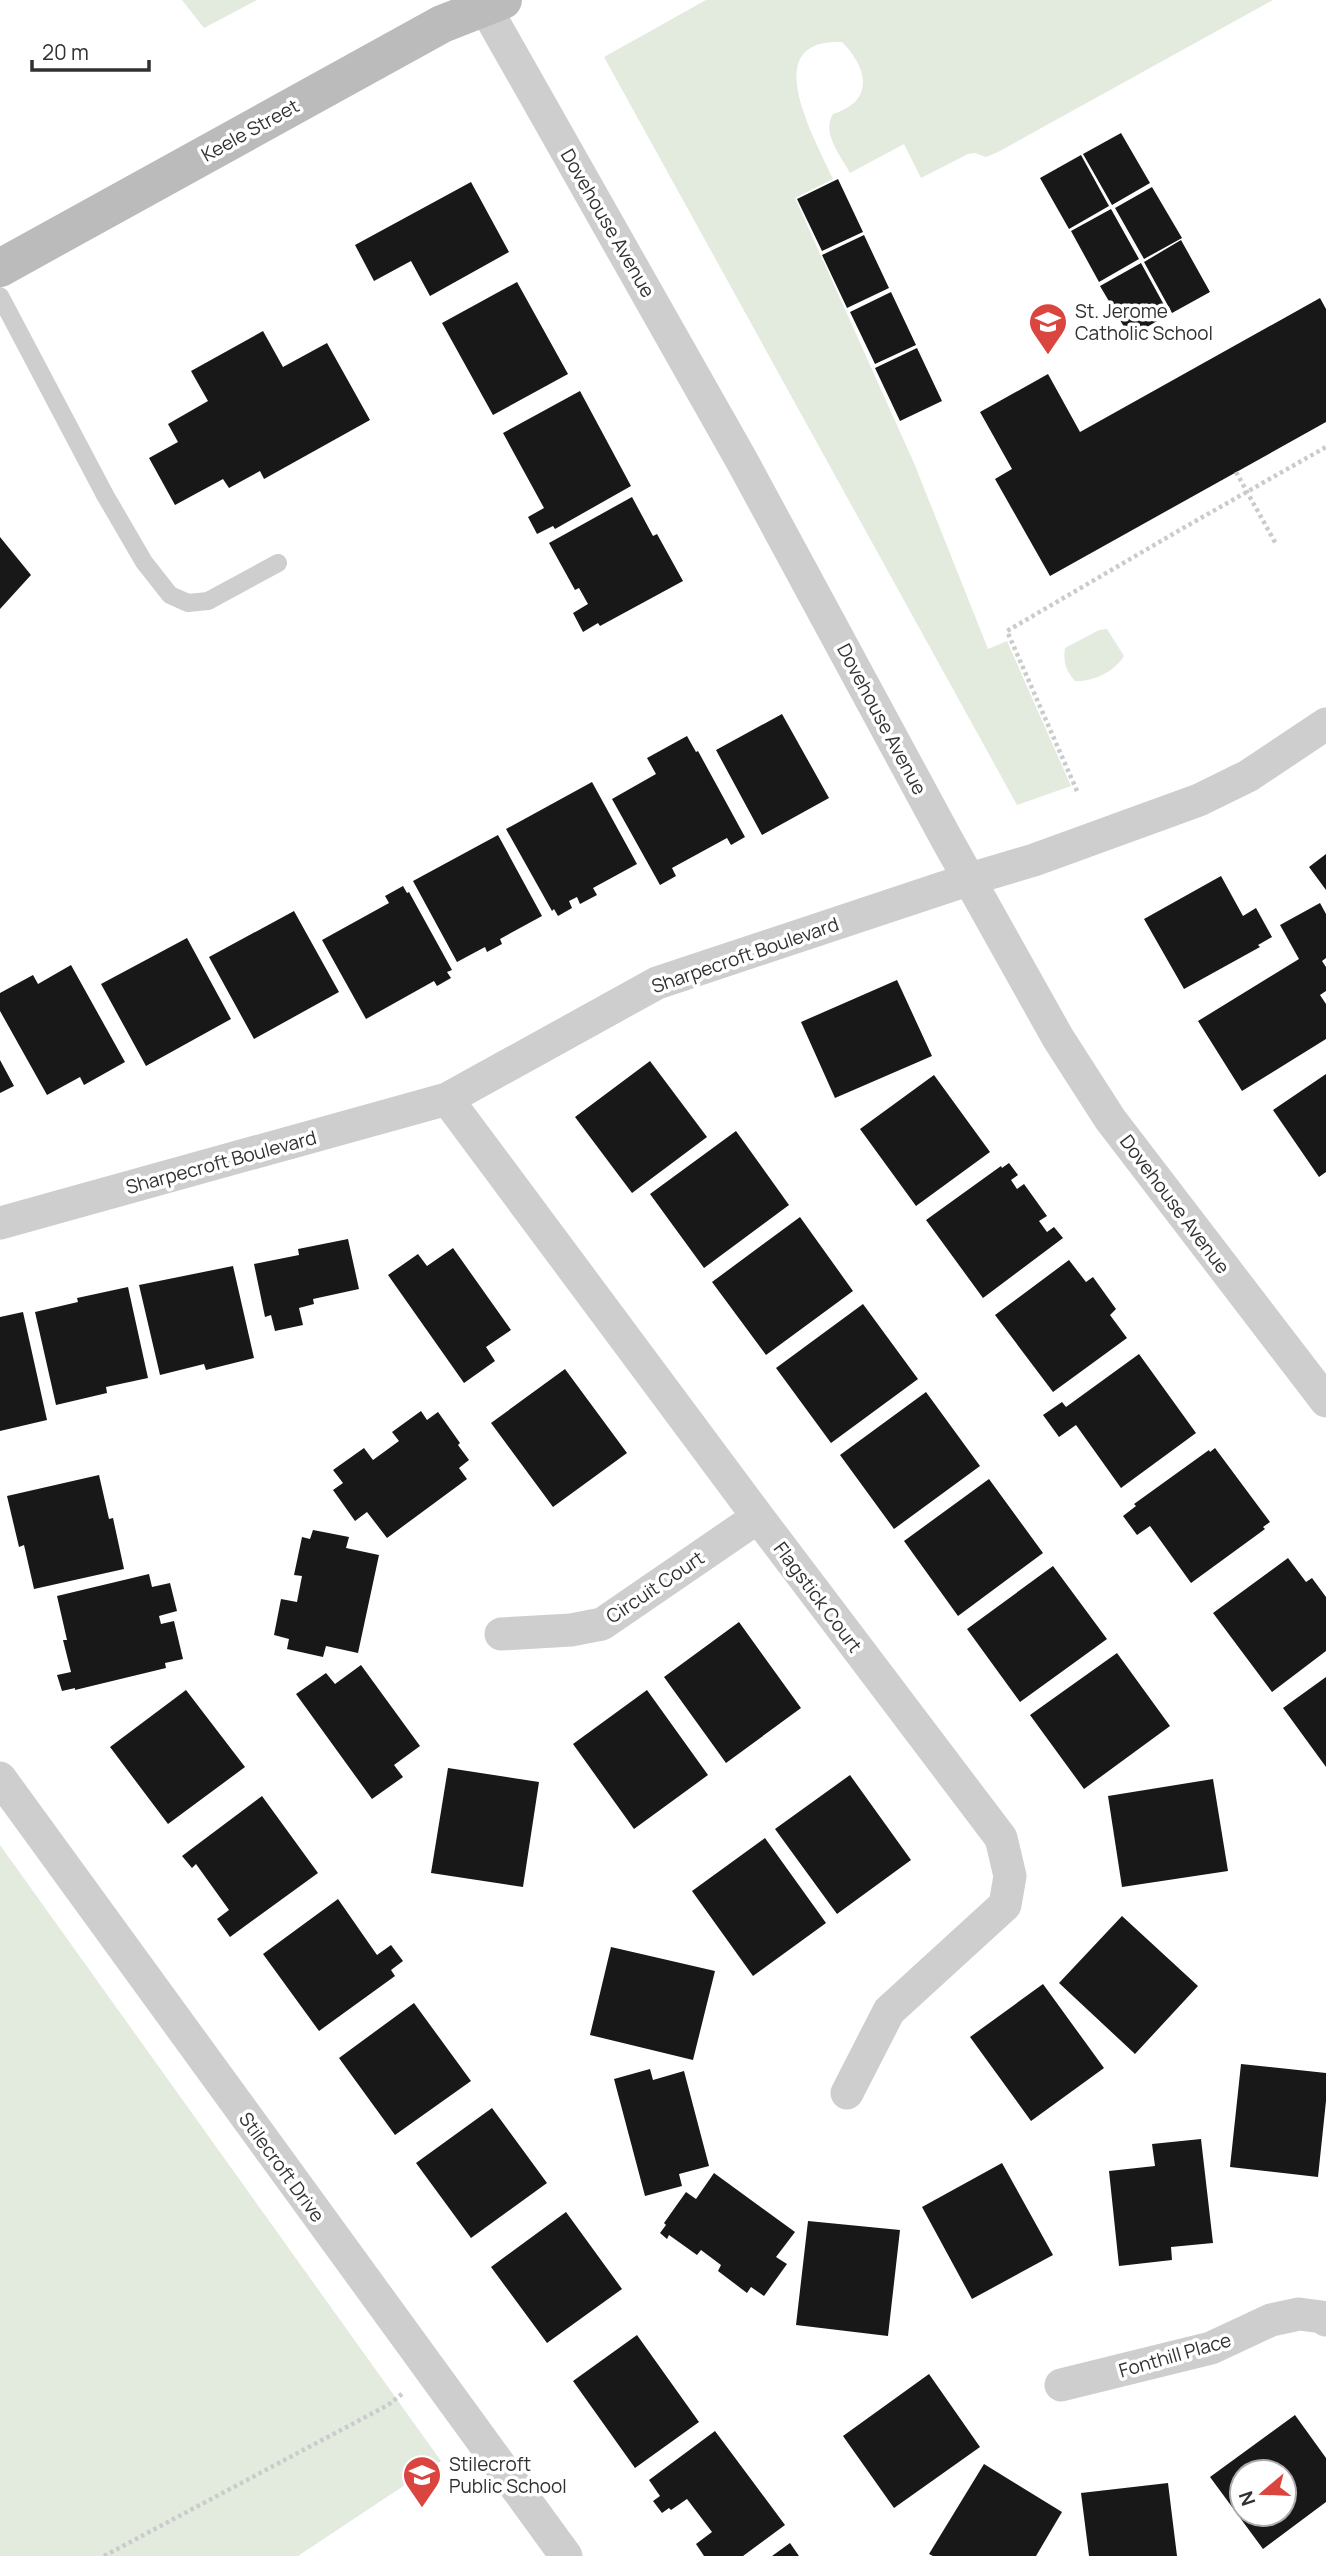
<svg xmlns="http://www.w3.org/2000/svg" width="1326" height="2556" viewBox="0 0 1326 2556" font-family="Manrope,sans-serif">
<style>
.green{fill:#e3eade}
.building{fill:#181818;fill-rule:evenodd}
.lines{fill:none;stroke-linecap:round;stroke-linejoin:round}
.path{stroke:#cbcbcb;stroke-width:4.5;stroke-dasharray:3.5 3.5;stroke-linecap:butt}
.service{stroke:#cecece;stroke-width:18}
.minor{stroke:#cecece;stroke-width:33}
.secondary{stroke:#bbb;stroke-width:38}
.labels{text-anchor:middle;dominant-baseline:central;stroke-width:7;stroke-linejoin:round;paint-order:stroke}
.street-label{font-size:19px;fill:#313131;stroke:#fff}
.poi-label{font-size:19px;fill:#313131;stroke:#fff;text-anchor:start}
</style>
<rect width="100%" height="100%" fill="#fff"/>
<!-- green -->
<path class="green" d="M182 0H257L204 28Z
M706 0H1273L998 152 986 157 975 153 968 154 921 178 904 144 850 173C841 156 821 133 833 114 875 101 868 68 842 42 756 38 815 139 833 179L795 198 914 463 988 649 1007 641 1071 786 1017 805 604 57Z
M1107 629 1124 656C1114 672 1093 682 1075 681 1066 671 1063 662 1065 648L1099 630Z
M0 1845 441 2461 298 2556H0Z"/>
<!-- building -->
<path class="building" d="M1121 133 1150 183 1112 205 1083 154Z
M1081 155 1109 206 1069 229 1040 178Z
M838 179 863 232 822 251 797 199Z
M471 182 509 252 430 296 411 261 374 281 355 245Z
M1152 187 1182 238 1144 259 1115 208Z
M1111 209 1139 259 1099 282 1071 231Z
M864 235 889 288 847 308 822 255Z
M1181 240 1210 292 1172 313 1144 262Z
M1141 263 1169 314 1130 337 1100 286Z
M517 282 568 374 493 415 442 323Z
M891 292 916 345 875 364 850 312Z
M1320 298 1326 309V422L1050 576 995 479 1012 469 980 412 1048 374 1080 432Z
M263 331 283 367 327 343 370 420 264 479 260 471 229 488 223 479 175 505 149 458 178 442 168 424 208 401 191 371Z
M917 348 942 401 900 421 875 368Z
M580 391 631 486 555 529 553 526 537 534 528 517 544 508 503 433Z
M632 497 653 536 657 534 683 581 600 626 598 623 583 632 573 613 588 604 579 588 575 590 549 543Z
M0 537 31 575 0 609Z
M782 714 829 798 762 835 716 750Z
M687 736 696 752 698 751 745 837 731 845 727 838 672 868 676 876 660 885 612 799 656 774 647 758Z
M592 782 637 864 593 888 597 895 580 904 577 897 569 901 572 908 558 916 554 909 552 911 506 829Z
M498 835 542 916 500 939 502 944 487 952 485 947 457 962 413 881Z
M1326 854V890L1309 867Z
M1221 876 1243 916 1256 908 1272 937 1258 945 1260 947 1184 989 1144 919Z
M403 886 407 893 409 892 452 970 447 972 451 978 437 986 434 981 366 1019 322 940 389 903 385 896Z
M1320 903 1326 914V958L1322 961 1326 967V991L1320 995 1326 1004V1039L1242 1091 1198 1021 1299 959 1280 925Z
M294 911 339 992 254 1039 209 957Z
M187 938 231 1019 146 1066 101 984Z
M71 965 125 1062 84 1085 80 1077 47 1095 0 1011V993L33 975 38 984Z
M897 980 932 1056 835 1098 801 1022Z
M0 1060 14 1086 0 1093Z
M650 1061 707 1137 632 1193 575 1117Z
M1326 1074V1172L1319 1177 1273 1110Z
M934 1075 990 1152 916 1206 860 1129Z
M736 1131 789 1205 704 1268 650 1194Z
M1009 1163 1018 1175 1011 1180 1017 1189 1024 1184 1047 1216 1039 1221 1047 1232 1054 1227 1063 1238 983 1298 926 1220 1001 1166 1002 1168Z
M800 1217 853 1291 766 1355 712 1282Z
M348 1239 359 1289 313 1299 314 1304 299 1308 303 1325 275 1331 271 1315 265 1317 254 1264 299 1255 298 1249Z
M453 1248 511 1330 486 1347 495 1361 464 1383 388 1275 418 1254 427 1266Z
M1069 1260 1086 1282 1093 1277 1116 1309 1110 1315 1127 1338 1053 1392 995 1315Z
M233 1266 254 1358 206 1370 204 1364 160 1375 139 1285Z
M128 1287 148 1378 106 1387 107 1393 56 1405 35 1312 78 1302 77 1298Z
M863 1304 918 1379 831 1443 776 1368Z
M23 1312 47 1420 0 1431V1317Z
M1139 1354 1196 1433 1121 1488 1076 1425 1059 1437 1043 1415 1062 1402 1066 1407Z
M565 1369 627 1453 553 1507 491 1423Z
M926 1392 980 1466 894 1529 840 1455Z
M421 1411 427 1420 438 1412 460 1443 458 1445 469 1460 459 1468 467 1479 387 1538 367 1512 355 1521 333 1490 343 1483 333 1470 364 1448 373 1460 399 1441 392 1432Z
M1215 1448 1270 1522 1263 1527 1265 1529 1191 1583 1150 1526 1137 1535 1123 1516 1136 1506 1134 1504 1209 1450 1210 1452Z
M99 1475 109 1519 113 1518 124 1569 34 1589 24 1545 19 1547 7 1496Z
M989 1479 1043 1553 958 1616 904 1541Z
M313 1530 349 1537 346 1548 379 1555 358 1653 326 1646 323 1657 287 1649 289 1639 274 1635 281 1599 297 1602 302 1576 294 1575 302 1537 310 1539Z
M1288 1558 1306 1582 1312 1578 1326 1597V1651L1272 1692 1213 1613Z
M1053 1566 1107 1639 1020 1702 967 1629Z
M149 1574 152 1587 170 1583 177 1611 159 1616 161 1624 174 1621 183 1659 165 1663 166 1668 75 1690V1688L62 1691 57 1675 71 1672 63 1640H67L57 1596Z
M739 1622 801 1708 726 1763 664 1677Z
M1117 1653 1170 1726 1084 1789 1030 1715Z
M361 1665 420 1746 394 1765 403 1777 372 1799 296 1694 326 1673 335 1684Z
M1326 1677V1767L1283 1708Z
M186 1690 245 1767 168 1824 110 1747Z
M647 1690 708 1775 634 1829 573 1744Z
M448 1768 539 1782 523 1887 431 1873Z
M850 1775 911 1860 837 1914 775 1829Z
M1213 1779 1228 1871 1122 1887 1108 1796Z
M262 1796 318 1873 230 1937 217 1919 229 1910 196 1864 192 1868 182 1856Z
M765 1838 826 1923 753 1976 692 1891Z
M338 1899 377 1955 391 1945 403 1961 391 1970 395 1976 319 2031 263 1954Z
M1122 1916 1198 1986 1135 2054 1059 1983Z
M611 1947 715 1971 693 2060 590 2035Z
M1043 1984 1104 2068 1031 2121 970 2037Z
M414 2003 471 2081 395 2135 339 2058Z
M1241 2064 1326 2073V2101L1318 2177 1230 2167Z
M650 2069 653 2080 684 2071 709 2166 679 2174 682 2186 645 2196 614 2079Z
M492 2108 547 2183 471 2238 416 2163Z
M1201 2139 1213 2243 1171 2247 1172 2260 1119 2266 1109 2171 1155 2166 1152 2144Z
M1002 2163 1053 2255 972 2299 922 2207Z
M714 2173 795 2232 776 2257 787 2264 764 2296 751 2287 747 2293 718 2271 721 2265 701 2250 697 2255 669 2235 667 2239 660 2233 666 2225 664 2223 686 2192 696 2199Z
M566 2212 622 2289 547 2343 491 2267Z
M808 2221 900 2230 888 2336 796 2325Z
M637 2335 699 2422 635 2468 573 2381Z
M929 2374 980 2447 894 2508 843 2436Z
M1295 2415 1326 2458V2502L1263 2549 1210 2477ZM1242 2472H1284V2514H1242Z
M715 2431 785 2525 743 2556H704L696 2544 712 2532 687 2499 671 2510 669 2508 662 2513 653 2501 660 2496 649 2480Z
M984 2464 1062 2512 1036 2556H933L929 2554Z
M1168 2483 1177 2556H1089L1081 2493Z
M790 2543 799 2556H772Z"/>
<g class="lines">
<!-- path -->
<path class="path" d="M1236 472 1276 544
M1077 791 1007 631 1185 527 1326 447
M104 2556 388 2405 402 2394"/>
<!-- service -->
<path class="service" d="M0 296 105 495 144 562 170 595 188 603 208 601 278 563"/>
<!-- minor -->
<path class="minor" d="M485 7 742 461 946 838 1058 1038 1110 1119 1326 1401
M447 1099 758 1517 1001 1838 1010 1876 1005 1905 889 2011 847 2093
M0 1223 447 1099 657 983 970 879 1034 860 1199 800 1248 776 1326 724
M501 1634 571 1630 602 1624 758 1517
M0 1778 566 2556
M1061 2385 1211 2348 1271 2320 1299 2314 1322 2317 1326 2320"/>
<!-- secondary -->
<path class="secondary" d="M0 268 442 24 503 0"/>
</g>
<!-- icons -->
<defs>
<symbol id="school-pin" viewBox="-11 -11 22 30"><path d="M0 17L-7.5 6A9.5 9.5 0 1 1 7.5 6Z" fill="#db4540" stroke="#fff"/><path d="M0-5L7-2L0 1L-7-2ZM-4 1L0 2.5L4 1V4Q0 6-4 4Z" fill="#fff"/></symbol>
</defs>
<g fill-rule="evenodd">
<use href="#school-pin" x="1026" y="300" width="44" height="60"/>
<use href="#school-pin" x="400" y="2453" width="44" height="60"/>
</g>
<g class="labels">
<!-- street labels -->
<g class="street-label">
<text transform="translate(250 130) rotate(-29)">Keele Street</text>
<text transform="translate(608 223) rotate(60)">Dovehouse Avenue</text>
<text transform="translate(882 719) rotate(62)">Dovehouse Avenue</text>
<text transform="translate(745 955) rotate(-19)">Sharpecroft Boulevard</text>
<text transform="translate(221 1162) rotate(-15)">Sharpecroft Boulevard</text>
<text transform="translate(1175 1204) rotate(53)">Dovehouse Avenue</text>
<text transform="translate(655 1587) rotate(-34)">Circuit Court</text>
<text transform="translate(818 1597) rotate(53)">Flagstick Court</text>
<text transform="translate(282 2167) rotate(54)">Stilecroft Drive</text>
<text transform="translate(1175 2355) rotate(-16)">Fonthill Place</text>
</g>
<!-- poi labels -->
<g class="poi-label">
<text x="1075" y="311">St. Jerome<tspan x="1075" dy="22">Catholic School</tspan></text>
<text x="449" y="2464">Stilecroft<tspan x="449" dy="22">Public School</tspan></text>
</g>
</g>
<!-- north arrow -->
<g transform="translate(1263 2493) rotate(251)"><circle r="33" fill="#ffffff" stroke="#adadad" stroke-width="2"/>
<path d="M0-5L12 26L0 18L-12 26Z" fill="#db4540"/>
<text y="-10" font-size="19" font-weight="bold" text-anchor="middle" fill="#313131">N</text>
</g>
<!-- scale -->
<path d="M32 60v10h117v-10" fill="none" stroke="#313131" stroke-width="3.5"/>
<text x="42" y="60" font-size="21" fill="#313131" stroke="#ffffff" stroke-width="5" paint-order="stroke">20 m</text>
</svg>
